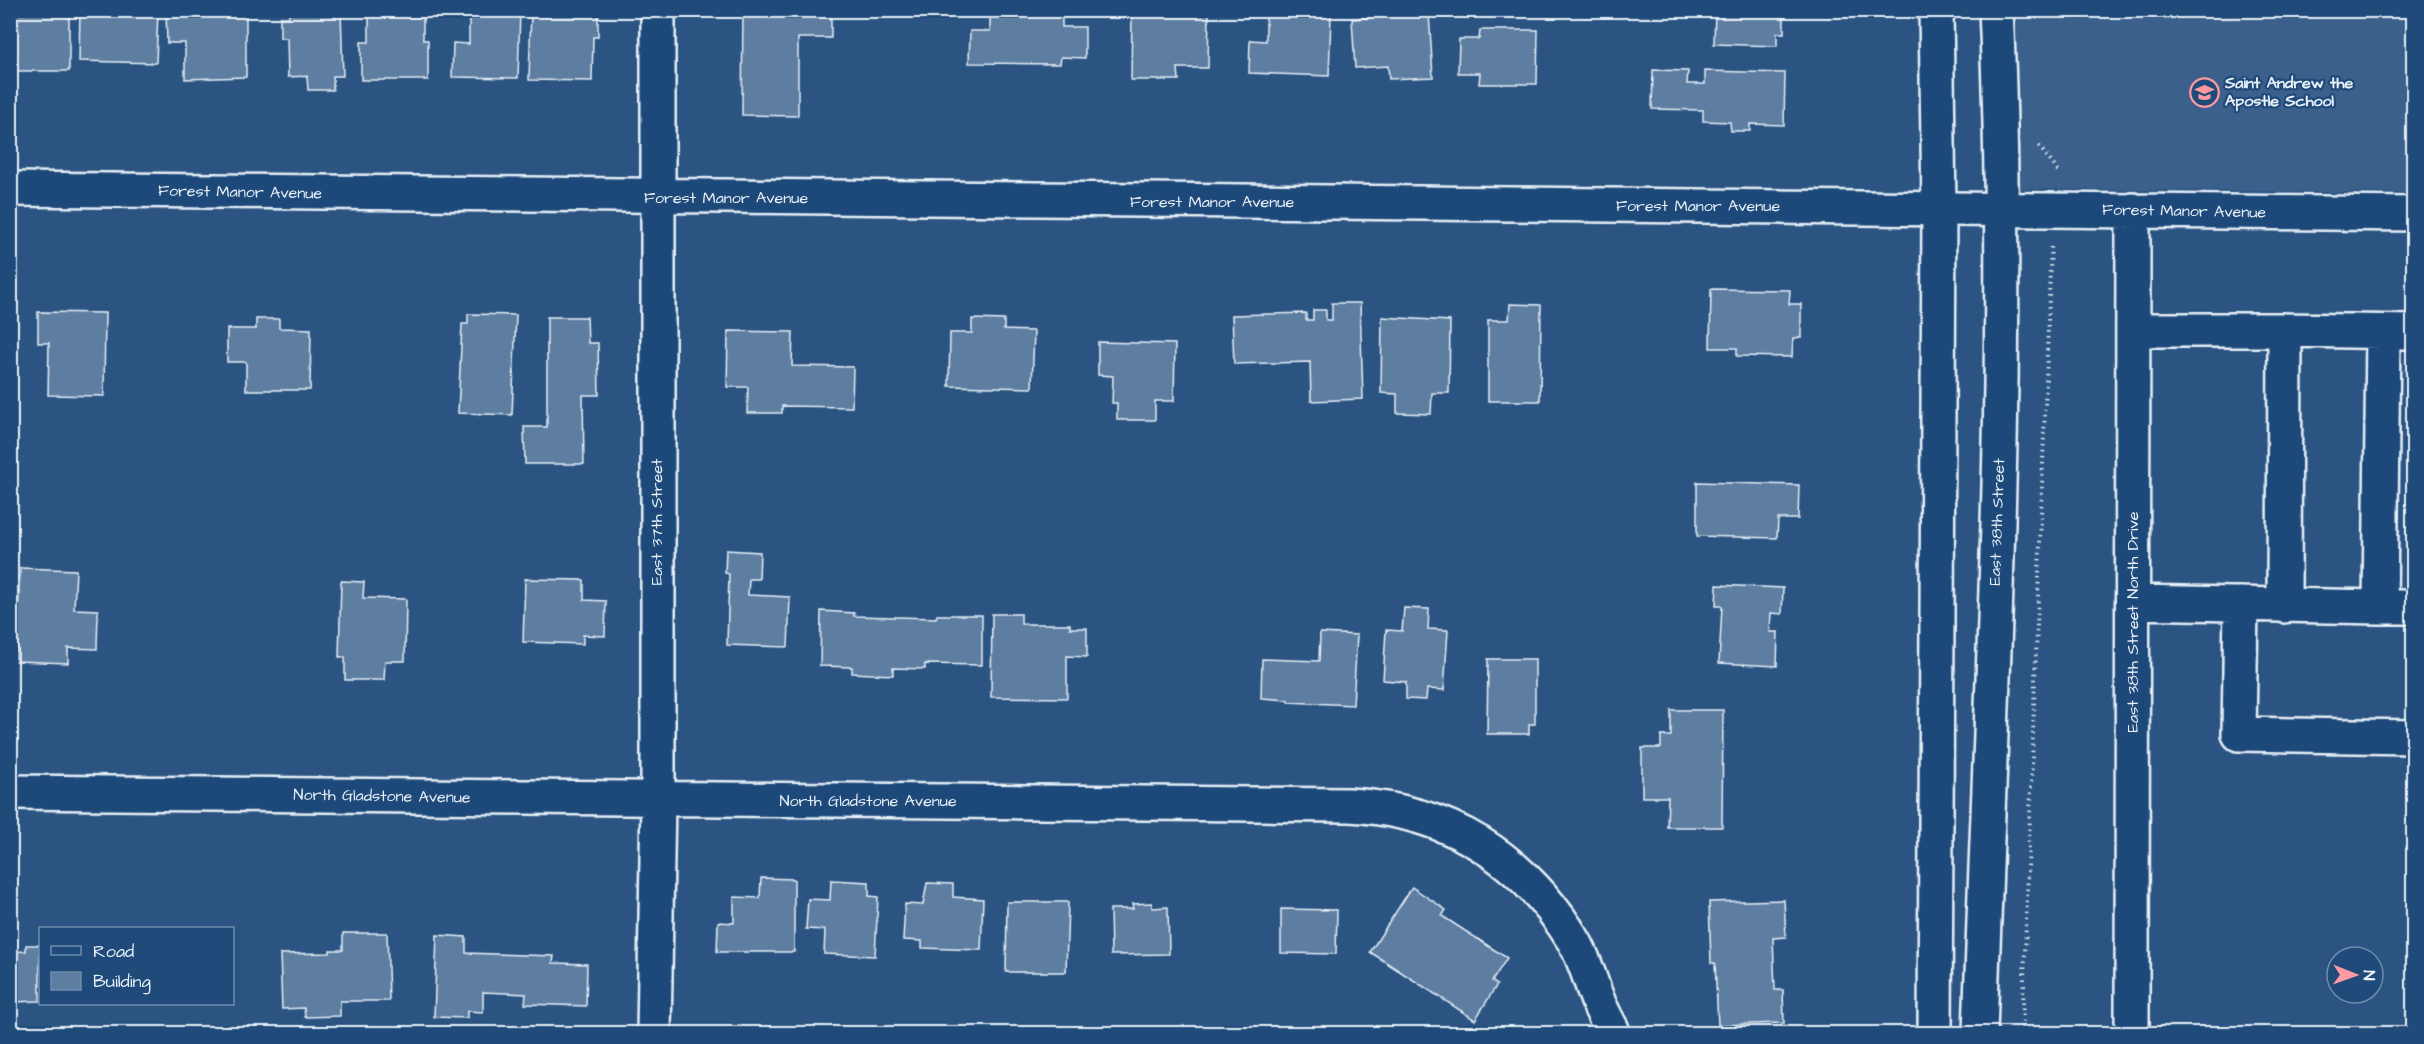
<svg xmlns="http://www.w3.org/2000/svg" width="2424" height="1044" viewBox="0 0 2424 1044" font-family="'Architects Daughter',sans-serif">
<style>
.built{fill:#3a608b}
.building{fill:#5d7da1;stroke:#e8f1f8;stroke-width:1.5}
.lines{fill:none;stroke-linecap:round;stroke-linejoin:round}
.minor-casing{stroke:#e8f1f8;stroke-width:38}
.major-casing{stroke:#e8f1f8;stroke-width:38}
.path{stroke:#e8f1f8;stroke-width:4;stroke-dasharray:1.5 4.5;stroke-linecap:butt}
.minor{stroke:#1f4a7a;stroke-width:33}
.major{stroke:#1f4a7a;stroke-width:33}
.labels{text-anchor:middle;dominant-baseline:central;stroke-width:4.5;stroke-linejoin:round;paint-order:stroke}
.poi-label{font-size:16px;font-weight:bold;fill:#e8f1f8;stroke:#1f4a7a;text-anchor:start}
.street-label{font-size:16px;fill:#e8f1f8;stroke:#1f4a7a}
</style>
<rect width="100%" height="100%" fill="#2b5482"/>
<filter id="ink" filterUnits="userSpaceOnUse"><feTurbulence type="fractalNoise" baseFrequency=".0167" numOctaves="2"/><feDisplacementMap in="SourceGraphic" scale="12" xChannelSelector="R" yChannelSelector="G"/><feConvolveMatrix kernelMatrix="1 2 1 2 8 2 1 2 1" color-interpolation-filters="sRGB"/></filter>
<g filter="url(#ink)">
<!-- built -->
<path class="built" d="M1995 11H2413V193L2013 189Z"/>
<!-- building -->
<path class="building" d="M23 10H69V71H10V14H24Z
M80 10 158 11 156 63 79 61Z
M166 10H246V77L185 79V43H167Z
M289 10H341L343 76H333V90H308L307 76 288 77 287 38H280V17H289Z
M369 10H423V40H428V80H361V42H369Z
M469 10H520L518 78 452 77 453 43 469 44Z
M531 10H598V37H593L592 81 529 80Z
M743 10H831V38H798V116L742 115Z
M990 10H1062V27H1085V58L1061 57 1060 64 969 63 970 31H990Z
M1715 10H1784V33H1777V46L1714 44Z
M1132 12H1209L1208 68H1178L1179 80H1131Z
M1266 13 1331 15 1329 76 1249 73 1250 40 1266 41Z
M1429 13 1433 77 1389 79 1388 66 1355 68 1352 19Z
M1480 30H1538L1537 84H1479L1480 73H1458L1459 39H1479Z
M1653 70 1688 71 1687 84H1705V71L1785 73 1784 125 1750 124V131H1731L1730 122 1703 121V110L1652 109Z
M1711 289 1790 290 1789 304H1801V338H1793L1792 357 1737 356V348H1710Z
M1332 303H1360L1363 399 1311 401 1310 362 1234 364 1232 315 1306 313V320H1313V310H1326V320H1332Z
M1510 304 1541 305 1540 401H1488V320H1509Z
M38 312 105 313 104 396 48 395 49 343H38Z
M468 314 516 315 512 415 458 413 462 324H468Z
M547 317H587L588 343H598L599 395H583L584 464H525L524 427H547Z
M1382 317 1450 321 1449 393H1432L1431 414 1397 413V394L1381 393Z
M256 319H279V328L311 329 310 390H246V362H227V329H256Z
M972 319 1004 320V330L1034 331 1032 388 949 386 950 333H972Z
M728 331 793 332 792 366 853 367 852 407 782 406V413H747L748 387H727Z
M1098 342 1175 344 1174 401H1155V420H1117V403H1112L1113 376 1098 375Z
M1697 482 1799 485 1798 519H1778L1777 538 1697 536Z
M726 550 760 552 759 579H749L748 595 790 597 788 647 727 645 729 574 725 573Z
M20 568 76 570 74 609 98 610 97 649 68 648V663L16 661Z
M525 579 584 580V600L606 601 605 636 583 635V644L523 642Z
M341 581 364 582 363 598 406 599 405 661H385L384 680H345V657H339Z
M1717 585 1783 588 1782 614 1771 613 1770 632H1778L1777 666 1719 663 1722 606H1716Z
M1404 608 1429 609 1428 629 1448 630 1444 690 1427 689 1426 700 1406 699V682L1383 680 1386 630 1402 631Z
M821 611 854 613V616L936 618 937 615H982V665L925 664V669L893 668V675L852 673V667L820 666Z
M992 614H1021V624H1070V628H1087V657L1067 656V698L991 697Z
M1320 633 1357 635 1353 705 1288 702V700L1261 698 1262 659 1319 661Z
M1488 659H1535V724H1529V734H1487Z
M1671 710H1723L1722 827H1667L1668 797H1642V748H1661V736H1671Z
M761 878 794 879V952H717L718 922 734 923V897L760 898Z
M831 880 869 882V896L878 897 875 956 824 954 825 930 806 929 808 899 830 900Z
M927 883 953 884V897L983 899 981 950 922 948V941L903 940 905 904 923 905Z
M1412 887 1446 910 1442 916 1507 958 1492 981 1497 985 1475 1020 1370 952Z
M1784 900 1786 937 1773 938 1775 990H1783L1784 1023 1718 1025 1715 963H1711L1709 902Z
M1007 902H1068L1066 972H1006Z
M1152 903V908L1168 907 1169 954 1111 955 1110 909H1133L1132 904Z
M1281 909 1337 910 1336 954 1281 953Z
M343 933H387L389 1001H340V1016L305 1017 304 1008 282 1009 280 954 330 953V950H343Z
M437 935 466 937V953L554 956 553 963 587 964 586 1006 525 1004 526 994 483 992V1012L467 1011V1018L434 1017Z
M26 945H40V1001L10 1002V952L26 951Z"/>
<g class="lines">
<defs>
<path id="minor" d="M10 189C811 200 1613 201 2414 214
M2133 330H2285L2414 332
M2133 602 2380 607 2383 333
M2241 604 2239 734 2414 737
M2284 606 2285 330
M2380 607H2414
M10 792 1349 805C1448 810 1523 857 1574 941 1585 959 1590 981 1598 1001 1602 1012 1609 1023 1614 1034
M654 1034 658 799V10
M2132 1034 2133 210"/>
<path id="major" d="M1935 1034 1939 207 1936 10
M1980 1034C1991 693 2012 351 1996 10"/>
</defs>
<!-- minor casing -->
<use href="#minor" class="minor-casing"/>
<!-- major casing -->
<use href="#major" class="major-casing"/>
<!-- path -->
<path class="path" d="M2039 146 2058 171
M2022 1034 2051 244"/>
<!-- minor -->
<use href="#minor" class="minor"/>
<!-- major -->
<use href="#major" class="major"/>
</g>
</g>
<!-- icons -->
<defs>
<symbol id="school-ring" viewBox="-11 -11 22 22"><circle r="9.5" fill="#1f4a7a" stroke="#ff9aa2" stroke-width="1.5"/><path d="M0-5L7-2L0 1L-7-2ZM-4 1L0 2.5L4 1V4Q0 6-4 4Z" fill="#ff9aa2"/></symbol>
</defs>
<g fill-rule="evenodd">
<use href="#school-ring" x="2188" y="76" width="33" height="33"/>
</g>
<g class="labels">
<!-- poi labels -->
<g class="poi-label">
<text x="2225" y="83">Saint Andrew the<tspan x="2225" dy="18">Apostle School</tspan></text>
</g>
<!-- street labels -->
<g class="street-label">
<text transform="translate(240 192) rotate(1)">Forest Manor Avenue</text>
<text x="726" y="198">Forest Manor Avenue</text>
<text x="1212" y="202">Forest Manor Avenue</text>
<text x="1698" y="206">Forest Manor Avenue</text>
<text transform="translate(2184 211) rotate(1)">Forest Manor Avenue</text>
<text transform="translate(657 522) rotate(-90)">East 37th Street</text>
<text transform="translate(1997 522) rotate(-88)">East 38th Street</text>
<text transform="translate(2133 622) rotate(-90)">East 38th Street North Drive</text>
<text transform="translate(382 796) rotate(1)">North Gladstone Avenue</text>
<text x="868" y="801">North Gladstone Avenue</text>
</g>
</g>
<!-- margin -->
<rect width="2424" height="1044" fill="none" stroke="#1f4a7a" stroke-width="36"/>
<rect x="18" y="18" width="2388" height="1008" fill="none" stroke="#e8f1f8" stroke-width="2" filter="url(#ink)"/>
<!-- legend -->
<rect x="39" y="927" width="195" height="78" fill="#1f4a7a" stroke="#6f8dac" stroke-width="1.5"/>
<rect x="51" y="946" width="30" height="9" fill="#1f4a7a" stroke="#6f8dac" stroke-width="1.5"/>
<text x="93" y="957" font-size="18" fill="#e8f1f8">Road</text>
<rect x="51" y="972" width="30" height="18" fill="#5d7da1" stroke="#6f8dac" stroke-width="1.5"/>
<text x="93" y="987" font-size="18" fill="#e8f1f8">Building</text>
<!-- north arrow -->
<g transform="translate(2355 975) rotate(91)"><circle r="28" fill="#1f4a7a" stroke="#6f8dac" stroke-width="1.5"/>
<path d="M0-4.5L10 22L0 15L-10 22Z" fill="#ff9aa2"/>
<text y="-9" font-size="16" font-weight="bold" text-anchor="middle" fill="#e8f1f8">N</text>
</g>
</svg>
